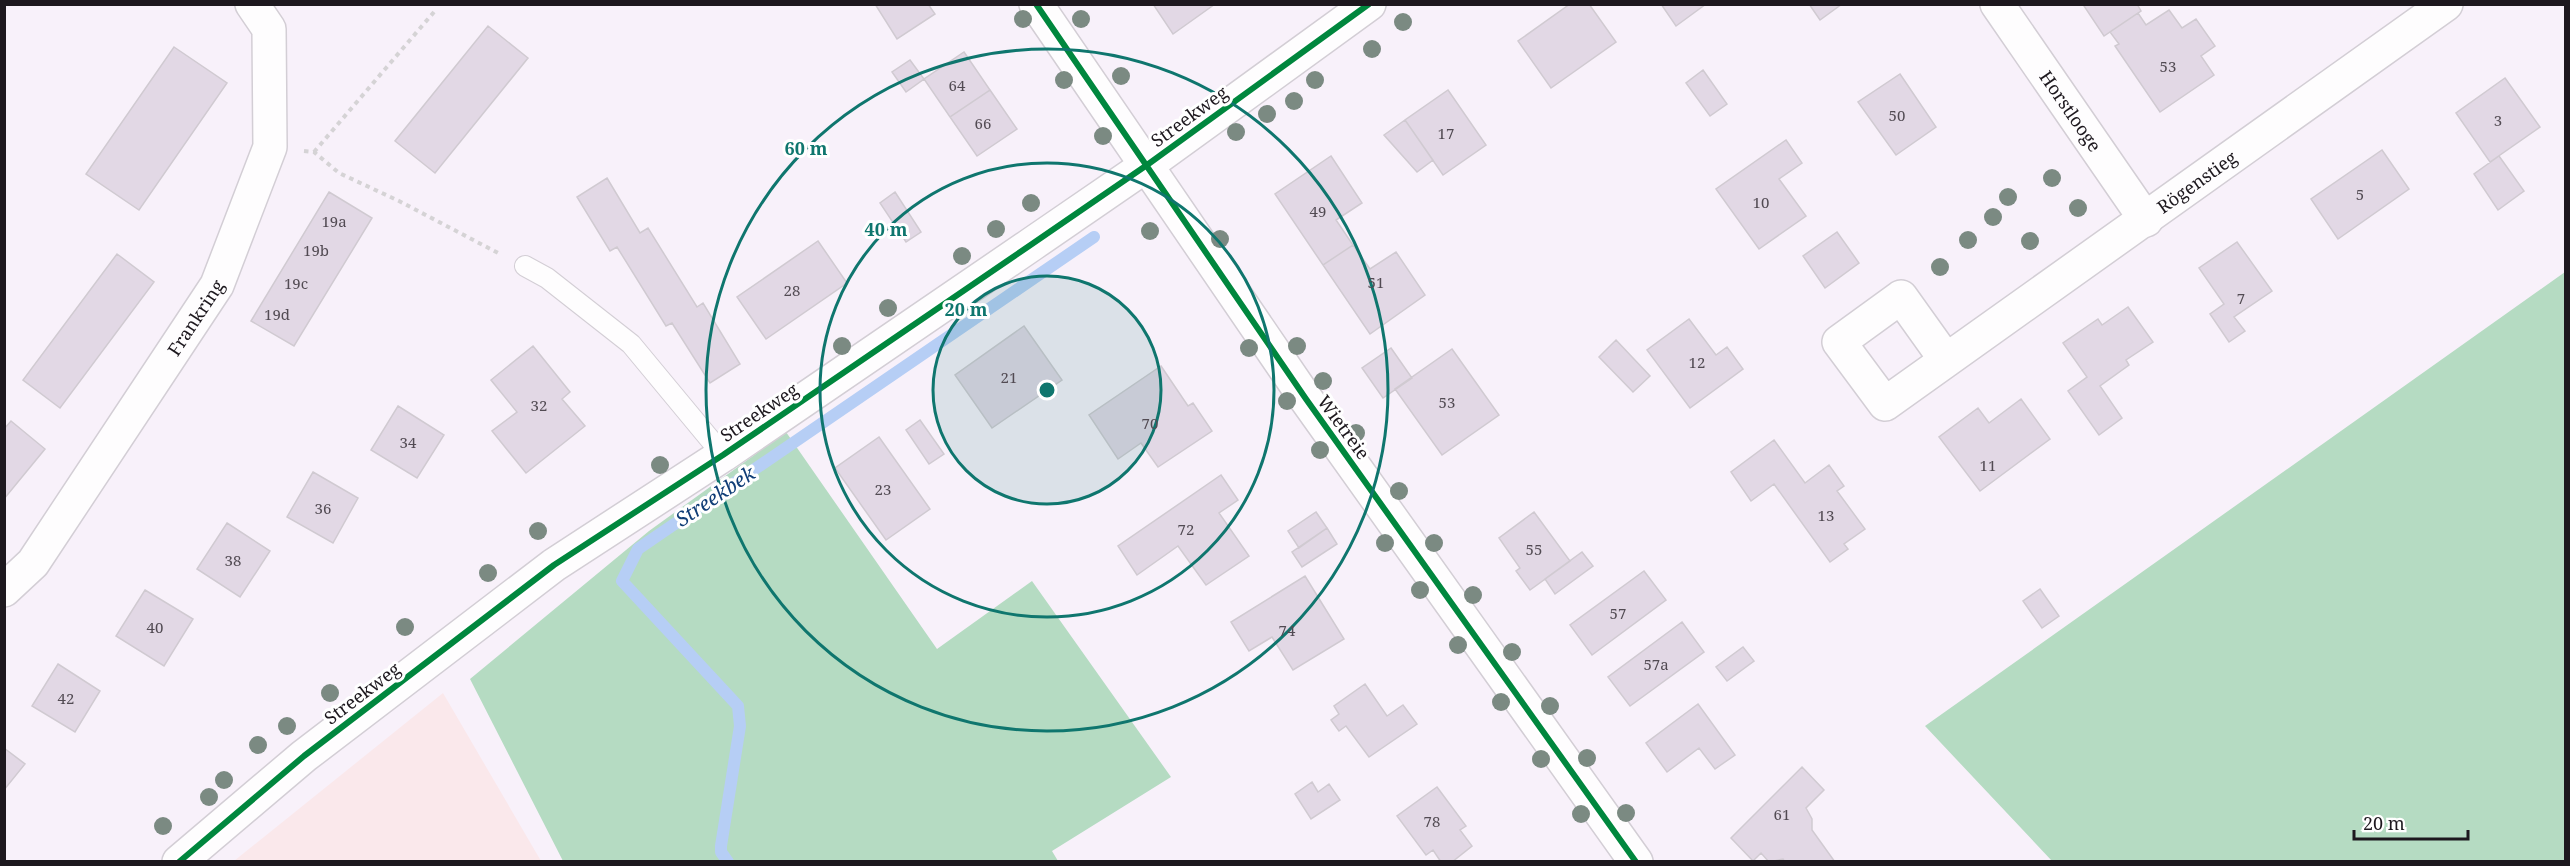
<svg xmlns="http://www.w3.org/2000/svg" width="2570" height="866" viewBox="0 0 2570 866" font-family="'Noto Serif',serif">
<style>
.commercial{fill:#fae8eb}
.forest{fill:#b5dbc2}
.lines{fill:none;stroke-linecap:round;stroke-linejoin:round}
.stream{stroke:#b6cef5;stroke-width:12}
.building{fill:#e2d8e5;stroke:#d0cad1;stroke-width:1.5}
.lane-casing{stroke:#d3ced5;stroke-width:22}
.street-casing{stroke:#d3ced5;stroke-width:36}
.path{stroke:#d5d3d5;stroke-width:4;stroke-dasharray:4.5 4.5;stroke-linecap:butt}
.lane{stroke:#fefdfe;stroke-width:20}
.street{stroke:#fefdfe;stroke-width:33}
.cycleway-casing{stroke:#fff;stroke-width:10}
.cycleway{stroke:#00873e;stroke-width:6}
.tree{fill:#7b8a82}
.ring{fill:none;stroke:#0f766e;stroke-width:3}
.labels{text-anchor:middle;dominant-baseline:central;stroke-width:6;stroke-linejoin:round;paint-order:stroke}
.number-label{font-size:15px;fill:#524b53}
.street-label{font-size:18px;fill:#1d181e;stroke:#fff}
.water-label{font-size:20px;font-style:italic;fill:#103e77;stroke:#fff}
.centre{fill:#0f766e;stroke:#fff;stroke-width:3}
.ring-label{font-size:18px;text-anchor:middle;font-weight:bold;fill:#0f766e;stroke:#fff;stroke-width:6;stroke-linejoin:round;paint-order:stroke}
</style>
<rect width="100%" height="100%" fill="#f8f1fa"/>
<!-- commercial -->
<path class="commercial" d="M443 693 541 861H234Z"/>
<!-- forest -->
<path class="forest" d="M2565 272V861H2052L1925 726Z
M786 432 937 649 1032 581 1171 777 1052 851 1058 861H563L470 679 649 531Z"/>
<g class="lines">
<!-- stream -->
<path class="stream" d="M728 862 721 852V846L740 726 738 706 622 581 638 549 1094 237"/>
</g>
<!-- building -->
<path class="building" d="M875 4H928L935 14 897 39Z
M1153 4H1215L1173 34Z
M1570 4H1589L1616 42 1551 88 1518 41Z
M1661 4H1706L1676 26Z
M1809 4H1842L1820 20Z
M2085 4H2137L2141 11 2104 36 2084 6Z
M2169 10 2182 28 2196 19 2215 46 2201 56 2214 75 2160 112 2115 46 2119 44 2110 32 2138 13 2146 25Z
M488 26 528 58 435 173 395 141Z
M174 47 227 83 139 210 86 174Z
M964 52 990 90 950 117 924 79Z
M910 60 924 79 906 92 892 72Z
M1703 70 1727 104 1710 116 1686 83Z
M1900 74 1936 127 1896 155 1858 102Z
M2505 78 2540 127 2490 162 2456 113Z
M990 90 1017 129 977 156 950 117Z
M1448 90 1486 145 1443 175 1405 120Z
M1405 120 1433 160 1417 172 1384 135Z
M1786 140 1802 163 1779 179 1806 216 1759 249 1716 189Z
M2382 150 2409 189 2338 239 2311 199Z
M1331 156 1362 203 1336 220 1353 245 1323 265 1275 194Z
M2499 156 2524 191 2498 210 2474 174Z
M607 178 640 233 648 228 697 307 703 303 740 364 710 383 672 323 666 326 617 247 610 251 577 197Z
M329 192 372 218 294 346 251 321Z
M895 192 921 232 906 242 880 203Z
M1837 232 1859 263 1825 288 1803 256Z
M818 241 847 283 766 339 737 297Z
M2237 242 2272 291 2234 317 2245 331 2229 342 2210 314 2224 304 2199 268Z
M1353 245 1370 269 1396 252 1425 295 1370 334 1323 265Z
M117 254 154 282 60 408 23 380Z
M2128 307 2153 342 2126 360 2129 365 2100 386 2122 418 2099 435 2068 391 2087 377 2063 343 2098 319 2102 325Z
M1689 319 1716 355 1727 347 1743 369 1690 408 1647 350Z
M1024 326 1062 380 992 428 955 375Z
M1616 340 1650 376 1633 392 1599 357Z
M533 346 570 392 562 399 585 426 526 473 492 431 517 412 491 380Z
M1391 348 1412 378 1383 398 1362 368Z
M1452 349 1499 415 1442 455 1395 389Z
M1161 366 1188 406 1193 403 1212 431 1158 467 1141 443 1118 459 1089 415Z
M2021 399 2050 439 1980 491 1939 437 1978 408 1989 423Z
M398 406 444 435 417 478 371 450Z
M920 420 944 454 929 464 906 430Z
M11 421 45 449 4 499V429Z
M879 437 930 509 886 540 835 468Z
M1774 440 1805 483 1829 465 1844 486 1837 491 1865 529 1844 544 1848 549 1830 562 1774 484 1751 501 1731 472Z
M313 472 358 498 333 543 287 517Z
M1221 475 1238 500 1219 513 1249 556 1206 585 1178 546 1137 575 1118 546Z
M1316 512 1327 528 1299 548 1288 531Z
M1534 512 1570 561 1530 590 1516 571 1520 568 1499 538Z
M227 523 270 551 240 597 197 569Z
M1327 528 1337 544 1302 567 1292 552Z
M1582 552 1593 566 1555 594 1545 579Z
M1644 571 1666 600 1592 655 1570 625Z
M1305 576 1344 639 1293 670 1272 637 1249 651 1231 622Z
M2040 589 2059 616 2042 628 2023 601Z
M145 590 193 619 164 666 116 636Z
M1682 622 1704 652 1630 706 1608 677Z
M1743 647 1754 661 1727 681 1716 667Z
M58 664 100 691 75 732 32 706Z
M1365 684 1387 716 1403 705 1417 724 1369 757 1346 726 1339 731 1331 720 1339 714 1334 706Z
M1698 704 1735 755 1715 769 1699 748 1667 772 1646 743Z
M4 748 25 764 4 790Z
M1802 767 1824 790 1806 808 1812 819V830L1835 862H1785L1783 859 1769 862 1761 853 1753 861 1731 838Z
M1312 782 1318 792 1329 784 1340 800 1311 819 1295 794Z
M1437 787 1466 826 1460 830 1472 846 1452 862H1441L1433 850 1426 855 1397 816Z"/>
<g class="lines">
<defs>
<path id="lane" d="M525 266 547 278 631 344 723 455"/>
<g id="street">
<path d="M1036 4 1306 399 1636 862"/>
<path id="s1" d="M1997 4 2146 220"/>
<path id="s2" d="M1946 360 1901 297 1839 342 1885 404 2446 4"/>
<path id="s3" d="M4 590 33 563 217 285 270 147 269 29 252 4"/>
<path d="M179 862 304 756 554 565 723 455 1032 244 1147 165 1369 4"/>
</g>
</defs>
<!-- lane casing -->
<use href="#lane" class="lane-casing"/>
<!-- street casing -->
<use href="#street" class="street-casing"/>
<!-- path -->
<path class="path" d="M304 151 314 152 339 173 399 201 500 254
M314 152 434 12"/>
<!-- lane -->
<use href="#lane" class="lane"/>
<!-- street -->
<use href="#street" class="street"/>
<defs>
<path id="cycleway" d="M1036 4 1306 399 1636 862
M179 862 304 756 554 565 723 455 1032 244 1147 165 1369 4"/>
</defs>
<!-- cycleway casing -->
<use href="#cycleway" class="cycleway-casing"/>
<!-- cycleway -->
<use href="#cycleway" class="cycleway"/>
</g>
<!-- trees -->
<g class="tree">
<circle cx="1023" cy="19" r="9"/>
<circle cx="1081" cy="19" r="9"/>
<circle cx="1403" cy="22" r="9"/>
<circle cx="1372" cy="49" r="9"/>
<circle cx="1121" cy="76" r="9"/>
<circle cx="1064" cy="80" r="9"/>
<circle cx="1315" cy="80" r="9"/>
<circle cx="1294" cy="101" r="9"/>
<circle cx="1267" cy="114" r="9"/>
<circle cx="1236" cy="132" r="9"/>
<circle cx="1103" cy="136" r="9"/>
<circle cx="2052" cy="178" r="9"/>
<circle cx="2008" cy="197" r="9"/>
<circle cx="1031" cy="203" r="9"/>
<circle cx="2078" cy="208" r="9"/>
<circle cx="1993" cy="217" r="9"/>
<circle cx="996" cy="229" r="9"/>
<circle cx="1150" cy="231" r="9"/>
<circle cx="1220" cy="239" r="9"/>
<circle cx="1968" cy="240" r="9"/>
<circle cx="2030" cy="241" r="9"/>
<circle cx="962" cy="256" r="9"/>
<circle cx="1940" cy="267" r="9"/>
<circle cx="888" cy="308" r="9"/>
<circle cx="842" cy="346" r="9"/>
<circle cx="1297" cy="346" r="9"/>
<circle cx="1249" cy="348" r="9"/>
<circle cx="1323" cy="381" r="9"/>
<circle cx="1287" cy="401" r="9"/>
<circle cx="1356" cy="433" r="9"/>
<circle cx="1320" cy="450" r="9"/>
<circle cx="660" cy="465" r="9"/>
<circle cx="1399" cy="491" r="9"/>
<circle cx="538" cy="531" r="9"/>
<circle cx="1385" cy="543" r="9"/>
<circle cx="1434" cy="543" r="9"/>
<circle cx="488" cy="573" r="9"/>
<circle cx="1420" cy="590" r="9"/>
<circle cx="1473" cy="595" r="9"/>
<circle cx="405" cy="627" r="9"/>
<circle cx="1458" cy="645" r="9"/>
<circle cx="1512" cy="652" r="9"/>
<circle cx="330" cy="693" r="9"/>
<circle cx="1501" cy="702" r="9"/>
<circle cx="1550" cy="706" r="9"/>
<circle cx="287" cy="726" r="9"/>
<circle cx="258" cy="745" r="9"/>
<circle cx="1587" cy="758" r="9"/>
<circle cx="1541" cy="759" r="9"/>
<circle cx="224" cy="780" r="9"/>
<circle cx="209" cy="797" r="9"/>
<circle cx="1626" cy="813" r="9"/>
<circle cx="1581" cy="814" r="9"/>
<circle cx="163" cy="826" r="9"/>
</g>
<!-- distance rings -->
<circle cx="1047" cy="390" r="114" fill="#0f766e" fill-opacity=".12"/>
<g class="ring">
<circle cx="1047" cy="390" r="114"/>
<circle cx="1047" cy="390" r="227"/>
<circle cx="1047" cy="390" r="341"/>
</g>
<g class="labels">
<!-- number labels -->
<g class="number-label">
<text x="2168" y="66">53</text>
<text x="957" y="85">64</text>
<text x="1897" y="115">50</text>
<text x="2498" y="120">3</text>
<text x="983" y="123">66</text>
<text x="1446" y="133">17</text>
<text x="2360" y="194">5</text>
<text x="1761" y="202">10</text>
<text x="1318" y="211">49</text>
<text x="334" y="221">19a</text>
<text x="316" y="250">19b</text>
<text x="1376" y="282">51</text>
<text x="296" y="283">19c</text>
<text x="792" y="290">28</text>
<text x="2241" y="298">7</text>
<text x="277" y="314">19d</text>
<text x="1697" y="362">12</text>
<text x="1009" y="377">21</text>
<text x="1447" y="402">53</text>
<text x="539" y="405">32</text>
<text x="1150" y="423">70</text>
<text x="408" y="442">34</text>
<text x="1988" y="465">11</text>
<text x="883" y="489">23</text>
<text x="323" y="508">36</text>
<text x="1826" y="515">13</text>
<text x="1186" y="529">72</text>
<text x="1534" y="549">55</text>
<text x="233" y="560">38</text>
<text x="1618" y="613">57</text>
<text x="155" y="627">40</text>
<text x="1287" y="630">74</text>
<text x="1656" y="664">57a</text>
<text x="66" y="698">42</text>
<text x="1782" y="814">61</text>
<text x="1432" y="821">78</text>
</g>
<!-- street labels -->
<g class="street-label">
<text stroke="none"><textPath href="#s1" startOffset="130">Horstlooge</textPath></text>
<text transform="translate(1189 116) rotate(-36)">Streekweg</text>
<text stroke="none"><textPath href="#s2" startOffset="614">Rögenstieg</textPath></text>
<text stroke="none"><textPath href="#s3" startOffset="334">Frankring</textPath></text>
<text transform="translate(759 412) rotate(-34)">Streekweg</text>
<text transform="translate(1344 427) rotate(54)">Wietreie</text>
<text transform="translate(362 693) rotate(-37)">Streekweg</text>
</g>
<!-- water labels -->
<g class="water-label">
<text transform="translate(715 496) rotate(-34)">Streekbek</text>
</g>
</g>
<circle cx="1047" cy="390" r="9" class="centre"/>
<g class="ring-label">
<text x="806" y="155">60 m</text>
<text x="886" y="236">40 m</text>
<text x="966" y="316">20 m</text>
</g>
<!-- border -->
<rect width="2570" height="866" fill="none" stroke="#1d181e" stroke-width="12"/>
<!-- scale -->
<path d="M2354 830v9h114v-9" fill="none" stroke="#1d181e" stroke-width="3"/>
<text x="2363" y="830" font-size="18" fill="#1d181e" stroke="#ffffff" stroke-width="4.5" paint-order="stroke">20 m</text>
</svg>
